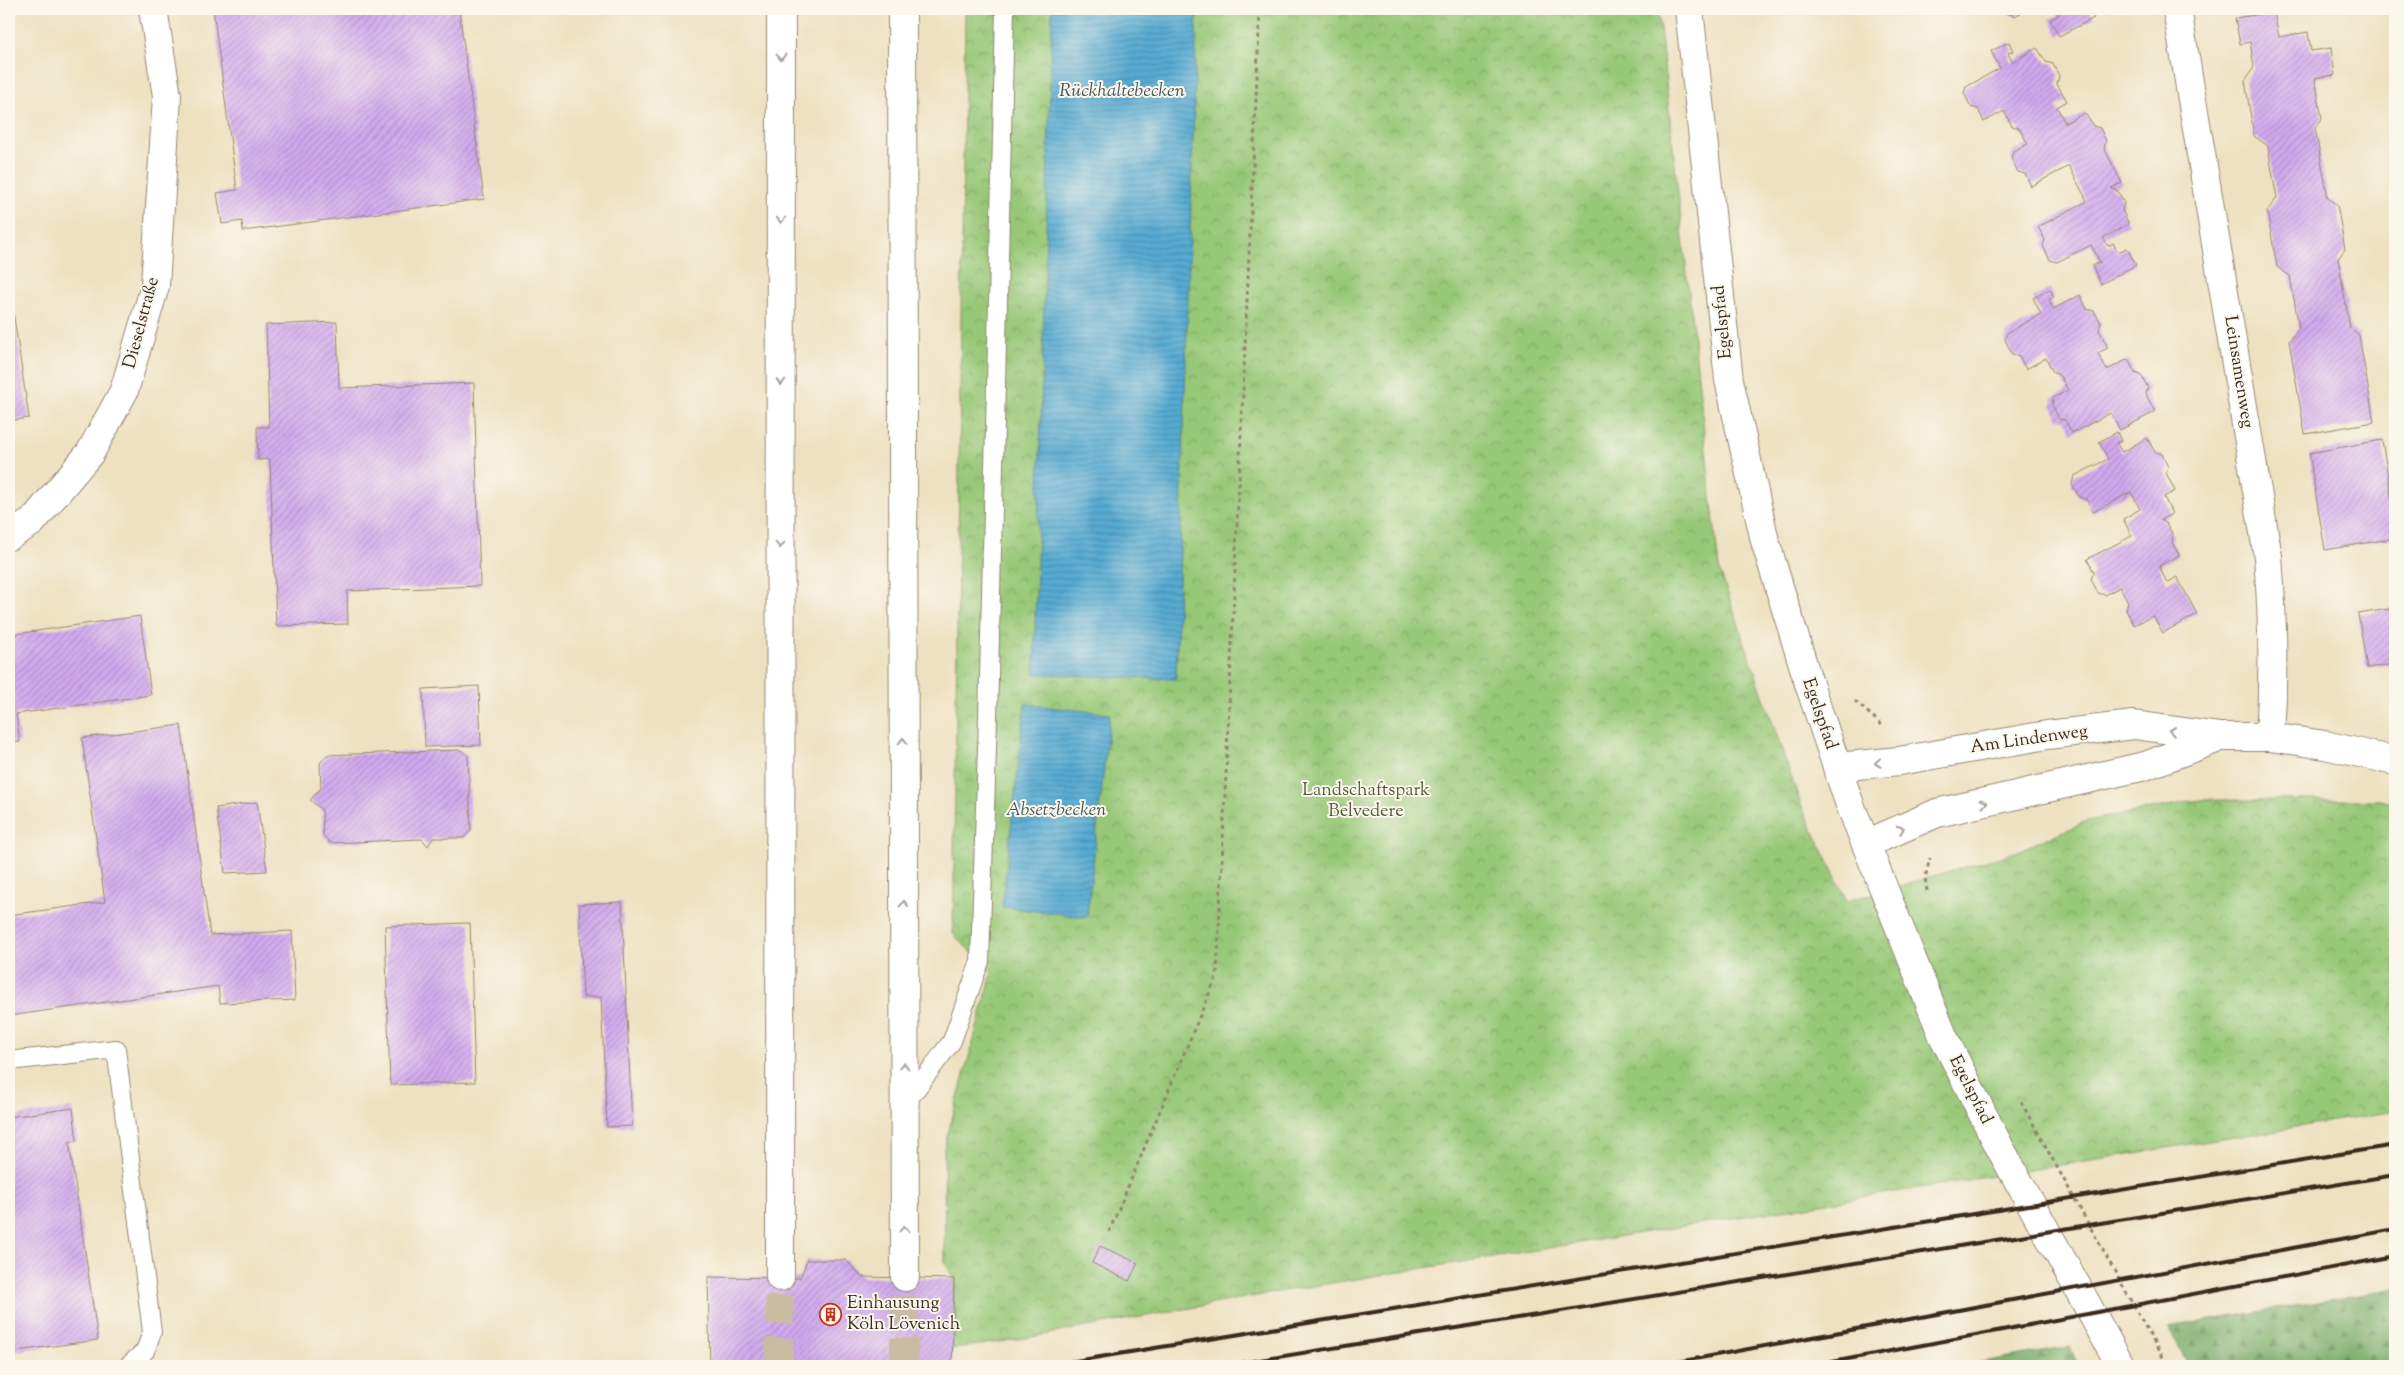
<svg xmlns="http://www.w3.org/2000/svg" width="2404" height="1375" viewBox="0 0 2404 1375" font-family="'Sorts Mill Goudy',serif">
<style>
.forest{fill:url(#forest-firs);stroke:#5a6b43}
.park{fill:url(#park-crowns);stroke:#69794a}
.water{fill:url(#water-rules);stroke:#496a78}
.building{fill:url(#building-hatch)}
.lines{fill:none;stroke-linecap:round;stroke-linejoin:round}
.motorway-tunnel{stroke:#cabca0;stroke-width:28;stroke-dasharray:28 14;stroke-linecap:butt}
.service-casing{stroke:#948670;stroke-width:20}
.minor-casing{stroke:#948670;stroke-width:30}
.tertiary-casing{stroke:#948670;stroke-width:30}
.motorway-casing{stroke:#948670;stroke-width:30}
.path{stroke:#948670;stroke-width:3;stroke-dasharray:4 4;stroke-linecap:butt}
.service{stroke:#fff;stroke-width:18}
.minor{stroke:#fff;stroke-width:28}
.tertiary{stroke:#fff;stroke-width:28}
.motorway{stroke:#fff;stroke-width:28}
.rail{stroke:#3b2a1e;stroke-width:4}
.oneway{stroke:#a79f9a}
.labels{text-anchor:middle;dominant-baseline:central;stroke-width:4;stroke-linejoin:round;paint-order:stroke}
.street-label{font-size:18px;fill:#3b2a1e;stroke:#fbf7ec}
.park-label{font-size:18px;fill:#575939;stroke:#fbf7ec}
.poi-label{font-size:18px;fill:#3b2a1e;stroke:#fbf7ec;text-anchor:start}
.water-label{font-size:19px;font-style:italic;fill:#45575d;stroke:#fbf7ec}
</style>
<defs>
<pattern id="forest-firs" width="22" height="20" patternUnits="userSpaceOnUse" patternTransform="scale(1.25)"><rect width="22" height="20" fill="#79ac68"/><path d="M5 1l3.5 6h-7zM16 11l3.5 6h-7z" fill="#648c55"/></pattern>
<pattern id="park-crowns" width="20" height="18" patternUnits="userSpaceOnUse" patternTransform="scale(1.25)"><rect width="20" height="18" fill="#97c877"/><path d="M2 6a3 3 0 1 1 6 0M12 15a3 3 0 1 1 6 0" fill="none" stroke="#7ca361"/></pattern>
<pattern id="water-rules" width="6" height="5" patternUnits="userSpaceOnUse" patternTransform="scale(1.25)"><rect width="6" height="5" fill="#57abd3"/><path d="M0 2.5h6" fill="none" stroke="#498bab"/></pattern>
<pattern id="building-hatch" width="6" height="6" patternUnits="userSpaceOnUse" patternTransform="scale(1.25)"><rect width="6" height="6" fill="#d2a9ef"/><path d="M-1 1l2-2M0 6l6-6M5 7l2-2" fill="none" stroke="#ac8ac1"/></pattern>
</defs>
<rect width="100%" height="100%" fill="#fbf7ec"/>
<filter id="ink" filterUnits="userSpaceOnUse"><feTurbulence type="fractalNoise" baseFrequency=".02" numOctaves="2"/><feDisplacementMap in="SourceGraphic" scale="10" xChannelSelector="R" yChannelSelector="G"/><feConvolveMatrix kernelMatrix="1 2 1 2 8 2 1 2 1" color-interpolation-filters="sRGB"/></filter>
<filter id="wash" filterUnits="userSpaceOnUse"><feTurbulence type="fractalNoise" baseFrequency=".0096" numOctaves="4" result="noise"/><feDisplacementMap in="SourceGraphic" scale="20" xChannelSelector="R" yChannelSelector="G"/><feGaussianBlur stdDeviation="1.12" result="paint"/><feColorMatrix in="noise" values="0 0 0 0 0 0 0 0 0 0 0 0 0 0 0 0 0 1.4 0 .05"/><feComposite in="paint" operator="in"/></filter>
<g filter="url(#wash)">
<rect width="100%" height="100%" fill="#eee1c1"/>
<!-- forest -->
<path class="forest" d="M2395 1289V1366H2189L2168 1327Z
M2070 1346 2078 1366H1960Z"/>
<!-- park -->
<path class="park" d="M965 9H1658L1719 568 1801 805 1847 901 2010 854 2087 821 2199 800H2380L2395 804V1111L1289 1290 1026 1338 952 1349 954 1279 945 1263 944 1148 992 973 953 934Z"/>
<!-- water -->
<path class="water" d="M1052 9H1197L1176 679 1034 674Z
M1025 704 1110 714 1087 917 1002 907Z"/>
<g id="blocks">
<!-- building -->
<path class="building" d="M213 9H459L484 199 243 231 242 221 222 224 217 193 237 190Z
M2006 9H2028L2015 16 2009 14Z
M2055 9H2089L2094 18 2059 36 2050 19 2059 15Z
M2274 12 2279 37 2308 32 2311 51 2331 48 2335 75 2315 78 2322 119 2315 128 2328 198 2337 205 2345 249 2338 259 2350 328 2359 335 2374 422 2305 434 2289 341 2299 328 2290 276 2277 267 2267 211 2277 198 2272 172 2268 146 2254 136 2245 81 2254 67 2250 42 2240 44 2235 18Z
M2009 42 2013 51 2008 53 2012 62 2037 48 2046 62 2053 64 2059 76 2057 84 2067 101 2057 107 2065 123 2085 113 2093 126 2100 128 2106 141 2104 148 2122 183 2111 188 2118 191 2124 203 2122 210 2129 224 2103 238 2108 246 2113 243 2118 252 2127 248 2136 265 2101 284 2092 266 2100 262 2091 245 2057 262 2050 260 2043 246 2045 240 2038 227 2087 201 2069 166 2031 186 2025 174 2018 172 2011 158 2013 151 2028 144 2019 128 2012 126 2004 111 1984 122 1978 109 1971 107 1964 93 1966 87 2000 68 1991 51Z
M9 284 29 418 9 421Z
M2050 289 2054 297 2049 300 2053 309 2080 295 2087 309 2094 311 2101 323 2099 330 2108 348 2098 353 2107 370 2128 359 2135 373 2141 375 2148 388 2146 394 2155 412 2120 430 2111 413 2072 433 2065 420 2059 419 2052 405 2053 398 2068 390 2060 376 2053 372 2046 358 2026 369 2019 356 2012 354 2005 340 2007 333 2041 314 2033 298Z
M337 322 339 388 474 383 480 586 347 591 348 624 276 626 270 459 258 460 257 427H269L266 325Z
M2117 432 2121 441 2116 443 2122 452 2147 438 2155 452 2162 454 2168 467 2166 473 2175 491 2164 497 2172 514 2160 520 2166 523 2173 535 2172 542 2179 555 2159 566 2167 583 2177 577 2197 614 2163 633 2153 616 2134 625 2126 610 2128 602 2120 587 2105 595 2098 593 2091 579 2094 572 2087 559 2132 536 2123 519 2140 509 2131 492 2093 512 2086 499 2079 497 2072 484 2074 476 2108 459 2099 442Z
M2382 440 2395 520V538L2325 550 2309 453Z
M2395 608V664L2367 668 2358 614Z
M140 616 151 695 16 714 20 742 9 743V635Z
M479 686 481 745 425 747 423 689Z
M181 725 210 935 292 931 295 1000 220 1003 218 986 9 1016V915L105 902 82 738Z
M461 750 468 756 471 830 464 838H433L428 846 422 839 330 843 323 835 322 810 310 800 321 788 320 763 327 755Z
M257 802 267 871 225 873 216 808Z
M622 902 632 1126 607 1127 601 997H583L579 904Z
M470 923 475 1082 390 1085 385 926Z
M73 1108 77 1141 69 1142 98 1340 9 1352V1117Z
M1100 1246 1138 1263 1129 1281 1092 1263Z
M807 1260H846L862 1277 954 1279 952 1366H710L708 1277 800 1278Z"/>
</g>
</g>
<g filter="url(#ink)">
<use href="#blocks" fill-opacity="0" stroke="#948670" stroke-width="1"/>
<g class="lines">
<!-- motorway-tunnel -->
<path class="motorway-tunnel" d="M779 1366 780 1277
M904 1366 905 1277"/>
<defs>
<path id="service" d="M9 1061 116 1049 152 1332 145 1351 128 1366
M904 1105 952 1041 980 961 988 718 1005 9"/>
<path id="minor" d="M2177 9 2268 557C2273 618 2274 677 2270 737
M9 536 32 522 90 453 124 391 155 286 167 96 153 9
M1837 767 1899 761 2047 735 2134 725 2220 737H2270L2325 745 2395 761
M1866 844 1937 813 2145 766 2216 739"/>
<path id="tertiary" d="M1689 9 1729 380 1765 541 1810 687 1849 802 1943 1036 2000 1148 2121 1366"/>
<path id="motorway" d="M902 9 905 1277
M780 1277 781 9"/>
</defs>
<!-- service casing -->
<use href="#service" class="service-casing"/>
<!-- minor casing -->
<use href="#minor" class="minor-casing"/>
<!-- tertiary casing -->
<use href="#tertiary" class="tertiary-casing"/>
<!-- motorway casing -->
<use href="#motorway" class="motorway-casing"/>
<!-- path -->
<path class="path" d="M1855 701 1882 725
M1927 891 1925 878 1930 858
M2021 1102 2167 1366
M1109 1232 1217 975 1260 9"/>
<!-- service -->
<use href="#service" class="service"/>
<!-- minor -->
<use href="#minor" class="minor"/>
<!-- tertiary -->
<use href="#tertiary" class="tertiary"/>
<!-- motorway -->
<use href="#motorway" class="motorway"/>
<!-- rail -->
<path class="rail" d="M1045 1366 2395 1145
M1223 1366 2395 1175
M1657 1366 2395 1229
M1811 1366 2395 1256"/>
</g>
<!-- one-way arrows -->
<defs><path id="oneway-chevron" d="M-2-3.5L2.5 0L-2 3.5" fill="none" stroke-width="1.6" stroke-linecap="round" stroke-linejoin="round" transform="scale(1.25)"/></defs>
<g class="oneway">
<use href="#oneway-chevron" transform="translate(781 57) rotate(90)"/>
<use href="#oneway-chevron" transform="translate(781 220) rotate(90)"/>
<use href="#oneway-chevron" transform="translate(781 382) rotate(90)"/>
<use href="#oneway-chevron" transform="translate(780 545) rotate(90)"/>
<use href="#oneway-chevron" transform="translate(2172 731) rotate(-172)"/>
<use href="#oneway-chevron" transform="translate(903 741) rotate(-90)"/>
<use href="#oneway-chevron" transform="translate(1878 763) rotate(174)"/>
<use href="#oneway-chevron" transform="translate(1984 803) rotate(-13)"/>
<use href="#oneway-chevron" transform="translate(1901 829) rotate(-23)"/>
<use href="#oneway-chevron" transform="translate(904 904) rotate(-90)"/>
<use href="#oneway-chevron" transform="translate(904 1066) rotate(-90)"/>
<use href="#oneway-chevron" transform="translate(904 1229) rotate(-90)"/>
</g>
</g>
<!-- icons -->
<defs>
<symbol id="building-ring" viewBox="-11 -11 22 22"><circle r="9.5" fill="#fbf7ec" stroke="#c8321e" stroke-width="1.5"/><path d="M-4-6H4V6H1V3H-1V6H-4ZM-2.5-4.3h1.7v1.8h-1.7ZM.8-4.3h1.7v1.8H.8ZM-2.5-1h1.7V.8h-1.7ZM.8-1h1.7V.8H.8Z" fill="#c8321e"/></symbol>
</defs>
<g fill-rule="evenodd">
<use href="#building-ring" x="818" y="1302" width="25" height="25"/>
</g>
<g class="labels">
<!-- street labels -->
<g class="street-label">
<text transform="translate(1723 322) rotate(-96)">Egelspfad</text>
<text transform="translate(142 323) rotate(-75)">Dieselstraße</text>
<text transform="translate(2238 372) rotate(81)">Leinsamenweg</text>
<text transform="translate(1819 714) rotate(71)">Egelspfad</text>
<text transform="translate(2029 740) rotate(-8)">Am Lindenweg</text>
<text transform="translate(1970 1090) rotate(63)">Egelspfad</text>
</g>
<!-- park labels -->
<g class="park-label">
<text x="1366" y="791">Landschaftspark<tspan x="1366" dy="21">Belvedere</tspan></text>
</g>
<!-- poi labels -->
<g class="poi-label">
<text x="847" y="1304">Einhausung<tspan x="847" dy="21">Köln Lövenich</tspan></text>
</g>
<!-- water labels -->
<g class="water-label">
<text x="1122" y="91">Rückhaltebecken</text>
<text x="1056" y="810">Absetzbecken</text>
</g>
</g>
<!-- margin -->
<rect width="2404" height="1375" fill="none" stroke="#fbf7ec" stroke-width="30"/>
</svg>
